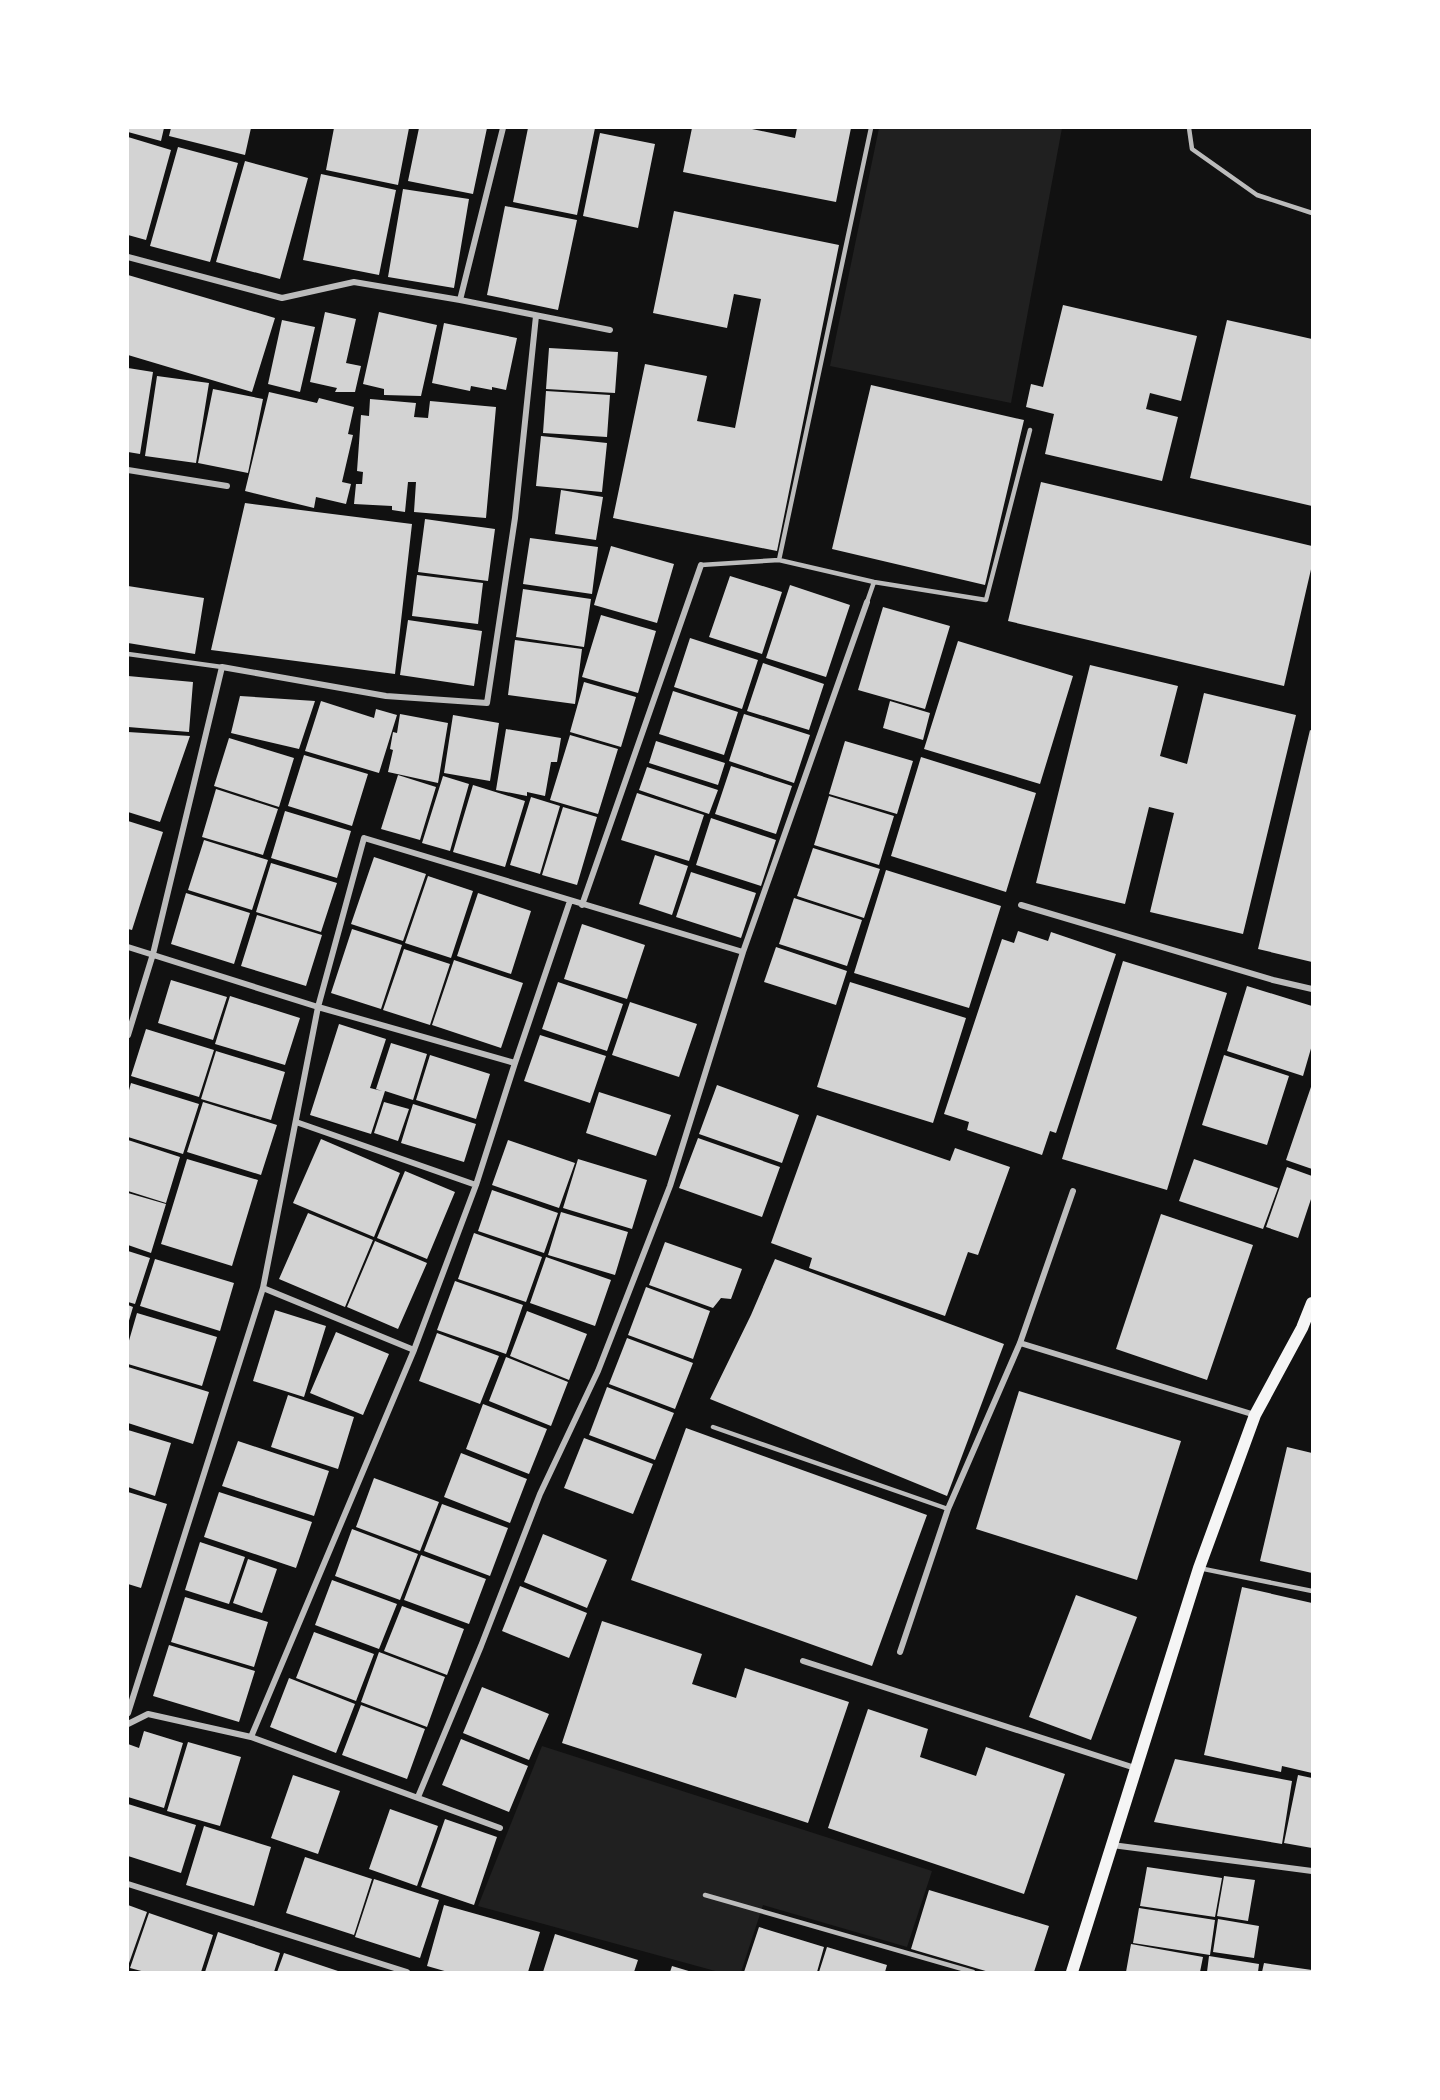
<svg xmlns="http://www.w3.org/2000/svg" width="1440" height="2100" viewBox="0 0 1440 2100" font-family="Commissioner,sans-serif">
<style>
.green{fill:#202020}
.building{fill:#d3d3d3}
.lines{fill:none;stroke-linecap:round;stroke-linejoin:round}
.service{stroke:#bcbcbc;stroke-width:4.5}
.minor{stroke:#bcbcbc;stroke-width:6}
.secondary{stroke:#f5f5f5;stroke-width:12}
</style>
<rect width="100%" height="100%" fill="#111"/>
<!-- green -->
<path class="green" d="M879 128H1062L1011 403 830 366Z
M542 1746 932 1871 907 1947 763 1905 741 1972H719L478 1906Z"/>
<!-- building -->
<path class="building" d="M128 128H164L161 141 128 132Z
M171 128H251L245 155 169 136Z
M334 128H409L398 185 326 170Z
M419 128H487L473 194 408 181Z
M528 128H595L577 215 513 202Z
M692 128H752V129L795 138 797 128H851L836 202 683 172Z
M600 133 655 144 638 228 583 216Z
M128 137 171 150 146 240 128 235Z
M178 147 238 163 210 262 150 246Z
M245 161 308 178 280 279 216 262Z
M321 174 396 190 379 275 303 260Z
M403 189 469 199 454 288 388 277Z
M505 206 577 220 558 310 487 295Z
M674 211 839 245 777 551 613 518 645 364 707 376 697 421 735 428 761 299 734 294 727 328 653 313Z
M128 275 275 318 252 392 128 355Z
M1063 305 1197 336 1181 401 1150 393 1146 409 1178 417 1162 481 1045 454 1054 414 1026 407 1031 384 1043 387Z
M325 312 356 319 346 363 361 366 355 392H335L337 388 310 382Z
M379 312 437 325 421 396 384 395V389L363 384Z
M282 320 315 327 300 392 268 384Z
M1227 320 1312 339V506L1190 478Z
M444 323 517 338 506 390 492 387V390L471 386 470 391 432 383Z
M549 348 618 352 615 393 546 389Z
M128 368 153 372 140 454 128 452Z
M157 376 209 383 196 463 145 456Z
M871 385 1024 420 985 585 832 549Z
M213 389 263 399 248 473 198 463Z
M546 391 610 395 607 437 543 433Z
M269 392 317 403 319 398 354 407 348 434 353 435 342 482 351 484 346 504 316 497 314 508 245 491Z
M370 399 416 403 414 417 428 418 430 401 496 407 486 518 414 512 416 482H408L405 512 392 510V506L354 504 356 484H362L363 472 357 471 361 415 369 416Z
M541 436 607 443 602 492 536 486Z
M1041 482 1312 546V565L1284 686 1008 621Z
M561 490 603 497 596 540 555 534Z
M245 503 412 524 395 674 211 650Z
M425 519 495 529 488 581 418 572Z
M530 538 598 547 592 594 523 584Z
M611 546 674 564 657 623 594 605Z
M417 575 483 583 478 624 412 616Z
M730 576 782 592 762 654 709 637Z
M790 585 850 605 826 677 766 658Z
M128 586 204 598 195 654 128 643Z
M523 589 591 599 584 647 516 637Z
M883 607 950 626 925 709 858 690Z
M601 615 656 631 638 693 582 677Z
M408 620 482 631 474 686 400 675Z
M690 638 758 660 742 709 674 687Z
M515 640 582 649 575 704 508 695Z
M958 641 1073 676 1040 784 924 749Z
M763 663 824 684 809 730 747 711Z
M1090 665 1178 686 1160 756 1187 764 1204 693 1296 715 1243 934 1150 912 1174 813 1149 807 1125 904 1036 883Z
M128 676 193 682 189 732 128 727Z
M584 682 636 697 621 747 570 732Z
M673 691 738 712 724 755 659 734Z
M240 696 315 701 299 749 231 733Z
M321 701 374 718 376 709 397 715 379 773 305 751Z
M890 701 930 713 923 740 883 728Z
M400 714 448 723 438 783 388 772 393 750 390 749 393 732 397 733Z
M744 714 810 735 794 783 729 761Z
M453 715 499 723 490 781 444 773Z
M506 729 561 738 557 762H551L545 796 527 792V796L496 790Z
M1310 730 1312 731V962L1258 949Z
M128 732 190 736 160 822 128 812Z
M570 735 618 749 598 814 550 800Z
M229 738 294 758 279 807 214 786Z
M656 741 725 763 718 785 649 763Z
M845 741 913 761 897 814 829 794Z
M304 755 368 774 352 826 288 806Z
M921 757 1036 793 1006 892 891 856Z
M731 766 792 786 776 834 715 814Z
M647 767 718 790 709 814 639 790Z
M398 775 436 787 420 840 381 829Z
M443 776 469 784 450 851 422 843Z
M473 785 525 801 505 867 453 852Z
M216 789 278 809 263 855 202 837Z
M637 793 704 815 689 861 621 840Z
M829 796 894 816 879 865 814 845Z
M531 797 560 806 540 874 510 865Z
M563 807 597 817 577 885 542 875Z
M285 811 351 831 337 878 271 858Z
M711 818 776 840 761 886 696 865Z
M128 821 163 832 132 930 128 929Z
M204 840 268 860 252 910 188 890Z
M813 848 880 869 864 918 797 896Z
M655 855 688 866 672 915 639 904Z
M374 857 426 874 403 941 351 924Z
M271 863 337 883 321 932 256 912Z
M886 870 1001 906 969 1008 854 973Z
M691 872 756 893 741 938 676 917Z
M428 876 473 891 451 958 405 943Z
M186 893 250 913 234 964 171 944Z
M478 893 531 911 511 974 457 956Z
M794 898 862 920 847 966 779 944Z
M257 915 322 935 306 986 241 966Z
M582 924 645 945 627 999 564 979Z
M352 929 402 945 381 1009 331 993Z
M1018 931 1048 941 1051 932 1116 954 1056 1133 1050 1131 1042 1155 967 1130 969 1122 944 1114 1002 939 1014 943Z
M776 947 847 971 836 1005 764 982Z
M404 949 450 964 430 1025 383 1010Z
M454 960 523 983 501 1048 432 1025Z
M1123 961 1227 993 1167 1190 1062 1159Z
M171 980 227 997 213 1040 158 1023Z
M558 982 623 1004 607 1051 542 1029Z
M850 982 966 1018 933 1123 817 1087Z
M1247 986 1312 1006V1045L1303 1076 1227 1051Z
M230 996 300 1018 285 1065 215 1044Z
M630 1002 697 1024 679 1077 612 1055Z
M339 1024 386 1039 370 1088 382 1091 376 1089 391 1043 427 1054 413 1100 385 1091 371 1134 310 1115Z
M146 1029 214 1050 199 1097 131 1076Z
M540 1035 606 1056 590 1103 524 1081Z
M216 1051 285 1072 271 1120 201 1099Z
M430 1055 490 1074 476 1119 416 1100Z
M1224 1055 1289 1076 1267 1145 1202 1125Z
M131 1083 199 1104 183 1154 128 1137V1094Z
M1312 1084V1169L1286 1160Z
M717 1085 799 1115 782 1163 699 1134Z
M599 1092 671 1115 656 1156 586 1133Z
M203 1102 277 1125 261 1175 187 1152Z
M384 1102 409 1109 398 1141 374 1133Z
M413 1104 476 1124 464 1162 401 1143Z
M817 1115 950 1161 955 1148 1010 1167 978 1255 968 1252 945 1316 809 1268 812 1258 771 1243Z
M698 1138 780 1167 762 1217 679 1188Z
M321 1139 400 1173 374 1237 293 1203Z
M128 1140 180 1157 166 1203 128 1191Z
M508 1140 575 1163 559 1208 492 1185Z
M187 1159 258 1180 232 1266 161 1244Z
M578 1159 647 1180 632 1229 563 1208Z
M1194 1159 1278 1188 1263 1229 1179 1201Z
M1287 1167 1312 1176V1196L1298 1238 1266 1227Z
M405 1171 455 1192 427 1259 377 1238Z
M492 1190 558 1213 544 1253 478 1231Z
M128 1193 166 1204 151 1253 128 1245Z
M561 1212 628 1232 615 1275 548 1255Z
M308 1213 373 1240 345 1307 279 1279Z
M1161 1214 1253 1245 1207 1380 1116 1349Z
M474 1233 542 1257 526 1302 458 1279Z
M375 1241 427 1263 398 1329 347 1307Z
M665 1242 742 1269 731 1299 721 1298 713 1308 649 1285Z
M128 1251 150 1258 135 1304 128 1302Z
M546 1257 611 1280 595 1326 530 1303Z
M155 1259 234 1283 220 1331 140 1306Z
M775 1259 1004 1344 947 1496 710 1399 751 1315Z
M455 1281 523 1305 506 1354 437 1330Z
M646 1287 710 1311 693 1359 628 1335Z
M128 1305 133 1307 128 1324Z
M275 1310 326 1326 304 1397 253 1381Z
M527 1311 587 1334 569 1380 510 1356Z
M137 1313 217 1337 202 1386 128 1364V1344Z
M336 1332 389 1354 363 1415 310 1393Z
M437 1333 499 1356 480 1404 419 1381Z
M627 1338 693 1363 675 1409 609 1384Z
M506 1357 568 1382 551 1426 489 1401Z
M128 1367 209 1392 193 1444 128 1423Z
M607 1387 674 1413 655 1460 589 1435Z
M1019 1391 1181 1441 1137 1580 976 1529Z
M288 1395 354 1417 338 1469 271 1447Z
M483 1404 547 1429 529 1474 466 1449Z
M686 1428 927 1515 872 1666 631 1580Z
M128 1430 171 1443 155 1496 128 1487Z
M584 1438 653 1464 633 1514 564 1488Z
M238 1441 329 1471 314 1516 222 1486Z
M1287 1447 1312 1453V1573L1260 1561Z
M461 1453 527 1479 510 1523 444 1497Z
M374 1478 439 1502 420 1551 356 1527Z
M128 1492 167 1504 141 1588 128 1584Z
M219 1492 312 1522 296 1568 204 1537Z
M442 1504 508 1528 490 1576 424 1551Z
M352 1529 418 1554 400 1600 335 1576Z
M543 1534 607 1560 587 1608 524 1582Z
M200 1542 245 1557 229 1604 185 1590Z
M421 1555 486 1579 469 1624 404 1600Z
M248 1559 277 1569 262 1613 233 1603Z
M332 1580 397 1604 379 1649 315 1625Z
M520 1586 587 1613 569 1658 502 1631Z
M1242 1587 1312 1603V1773L1282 1766 1281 1772 1204 1755Z
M1076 1595 1137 1617 1091 1740 1029 1717Z
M185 1597 268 1622 254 1667 171 1642Z
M402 1606 464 1629 447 1675 384 1651Z
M602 1621 702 1654 692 1684 736 1698 745 1668 849 1702 808 1823 562 1743Z
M314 1632 374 1654 356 1701 296 1678Z
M169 1645 255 1671 239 1722 153 1696Z
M379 1652 445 1677 427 1727 361 1702Z
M289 1678 355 1704 336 1753 270 1727Z
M482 1687 549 1714 529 1760 463 1733Z
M361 1705 425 1729 407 1779 342 1755Z
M868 1709 928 1729 920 1757 976 1776 986 1747 1065 1774 1024 1894 828 1828Z
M144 1731 183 1743 164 1808 128 1797V1744L139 1748Z
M461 1739 528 1766 509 1812 442 1785Z
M188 1742 241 1757 220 1826 167 1811Z
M1175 1759 1292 1781 1282 1844 1154 1822Z
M293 1775 340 1791 318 1854 271 1838Z
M1298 1775 1312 1778V1848L1284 1843Z
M128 1804 196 1825 181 1873 128 1856Z
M390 1809 438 1826 417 1886 369 1869Z
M445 1819 497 1837 474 1905 421 1887Z
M204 1826 271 1847 254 1906 186 1885Z
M305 1857 372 1879 354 1935 286 1913Z
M1147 1867 1222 1878 1215 1917 1140 1906Z
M1224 1876 1255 1880 1248 1921 1217 1916Z
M374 1879 439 1900 420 1958 355 1937Z
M929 1890 1049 1926 1034 1972H989L911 1949Z
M128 1905 147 1912 128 1966Z
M444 1905 540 1932 528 1972H448L427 1966Z
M1139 1908 1215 1920 1210 1955 1133 1943Z
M149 1913 213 1935 201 1972H145L130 1968Z
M1218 1919 1259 1926 1254 1958 1213 1952Z
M759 1927 824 1947 817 1972H744Z
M218 1932 280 1953 274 1972H205Z
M555 1934 638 1960 634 1972H543Z
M1131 1944 1203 1957 1200 1972H1126Z
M827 1947 887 1965 885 1972H819Z
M284 1953 341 1972H277Z
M1209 1956 1259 1964 1258 1972H1207Z
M1264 1963 1312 1970V1972H1262Z
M672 1966 692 1972H670Z"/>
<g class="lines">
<!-- service -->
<path class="service" d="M1189 128 1192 149 1257 195 1312 213
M779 560 871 128
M701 565 779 560 874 582 986 600 1030 430
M867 602 874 582
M128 654 222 667
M713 1427 948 1509
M1199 1568 1312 1591
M705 1895 973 1972"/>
<!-- minor -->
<path class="minor" d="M503 128 460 300 610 330
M128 257 282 298 354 282 460 300
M128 470 227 486
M582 905 701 565
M1021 905 1273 980 1312 989
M128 947 318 1007 515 1063
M128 1035 153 954 222 667 386 696 487 703 515 518 536 316
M296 1122 476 1185
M263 1288 414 1350
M1020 1343 1255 1415
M900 1652 948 1509 1020 1343 1073 1191
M803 1661 1135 1768
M128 1713 263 1288 318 1007 364 838 743 952
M128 1724 148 1714 251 1737 500 1828
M251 1737 414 1350 476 1185 515 1063 570 901
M418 1797 481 1646 540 1494 598 1371 670 1186 743 952 867 602
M1112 1845 1312 1871
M128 1884 407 1972"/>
<!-- secondary -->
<path class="secondary" d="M1072 1972 1199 1568 1255 1415 1302 1328 1312 1303"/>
</g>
<!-- border -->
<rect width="1440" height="2100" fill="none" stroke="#ffffff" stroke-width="258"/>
</svg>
